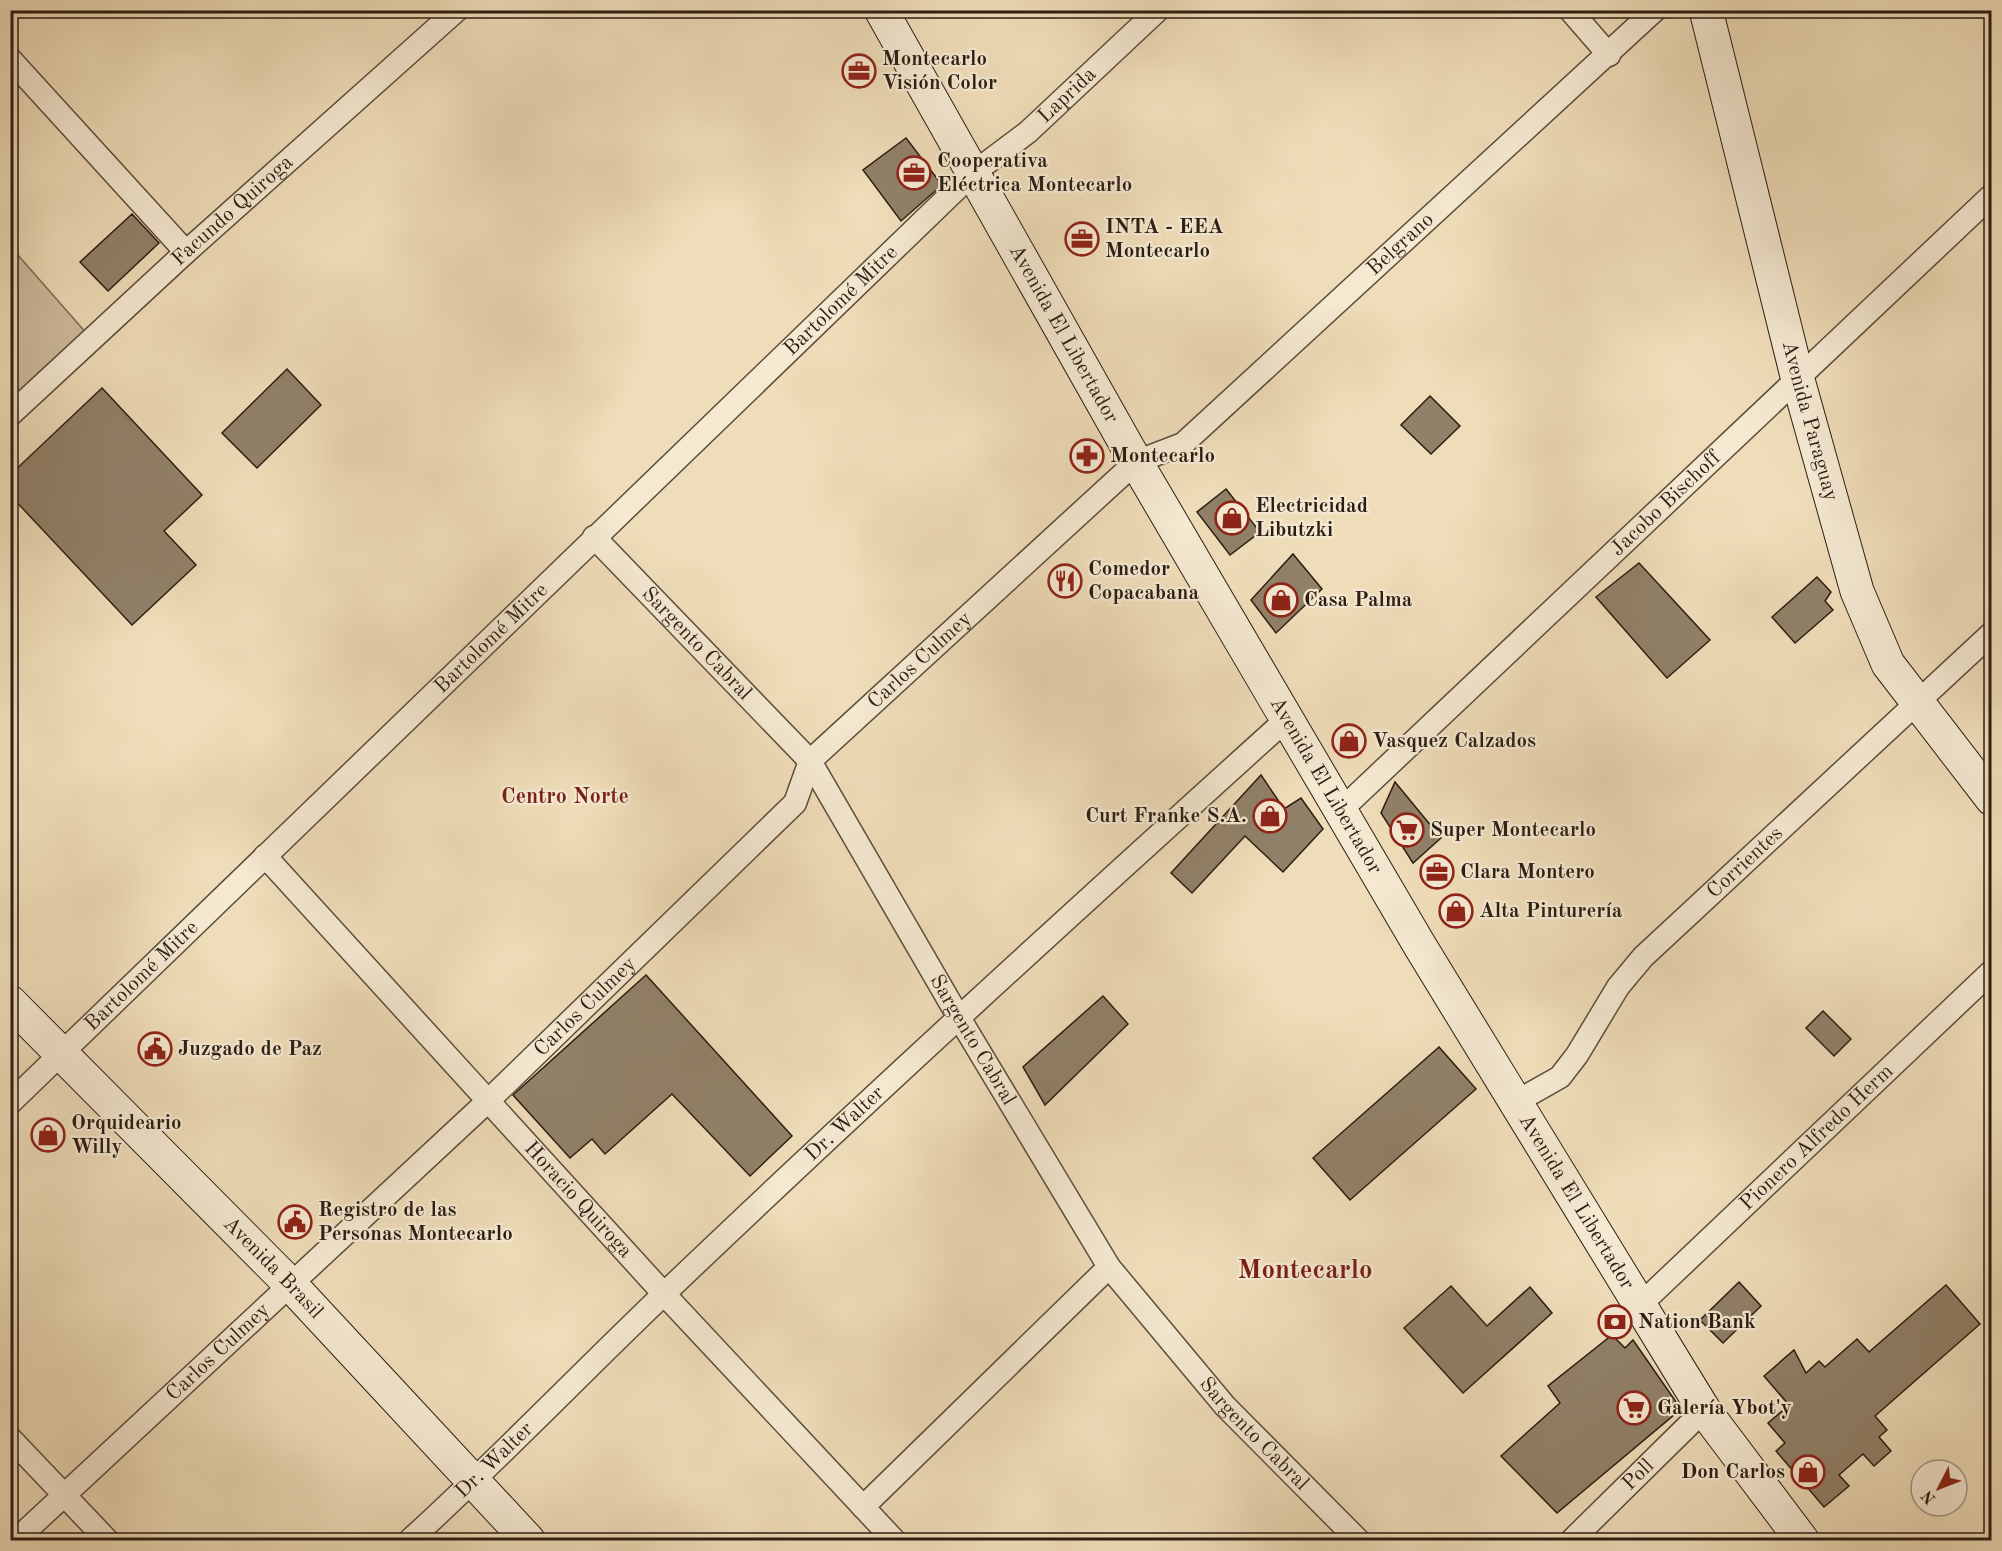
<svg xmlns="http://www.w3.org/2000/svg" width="2002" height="1551" viewBox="0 0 2002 1551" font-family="'Old Standard TT',serif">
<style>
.green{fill:#cebc9d;stroke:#7c6c58;stroke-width:1.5}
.building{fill:#918169;stroke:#2b1d13;stroke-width:1.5}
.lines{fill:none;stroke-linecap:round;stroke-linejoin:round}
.minor-casing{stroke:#5c4d3c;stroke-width:25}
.secondary-casing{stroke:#2b1d13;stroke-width:35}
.minor{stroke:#f5e9d2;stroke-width:22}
.secondary{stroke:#f5e9d2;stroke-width:33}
.labels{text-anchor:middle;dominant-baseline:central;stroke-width:4.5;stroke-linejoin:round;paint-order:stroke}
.poi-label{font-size:21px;font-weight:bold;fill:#2b1d13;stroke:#f5e9d2;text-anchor:start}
.street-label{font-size:21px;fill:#2b1d13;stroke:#f5e9d2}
.neighbourhood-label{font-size:22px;font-weight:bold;fill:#7a1f14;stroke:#f5e9d2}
.district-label{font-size:27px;font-weight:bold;fill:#7a1f14;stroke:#f5e9d2}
</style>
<rect width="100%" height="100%" fill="#efddb9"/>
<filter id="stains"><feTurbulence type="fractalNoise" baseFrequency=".00333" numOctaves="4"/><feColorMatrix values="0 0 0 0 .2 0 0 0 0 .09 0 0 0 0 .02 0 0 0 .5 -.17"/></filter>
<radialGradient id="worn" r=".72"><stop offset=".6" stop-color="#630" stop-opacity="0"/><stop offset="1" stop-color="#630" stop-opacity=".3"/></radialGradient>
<!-- green -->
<path class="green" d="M10 246 88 335 10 405Z"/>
<!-- building -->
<path class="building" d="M906 138 942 185 901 221 863 170Z
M132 214 159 243 108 291 80 262Z
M287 369 321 405 257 468 222 433Z
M102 388 202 495 164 531 196 565 132 625 10 495V475Z
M1430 396 1460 426 1431 454 1401 425Z
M1226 489 1260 532 1230 555 1197 512Z
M1293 554 1322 589 1276 633 1251 600Z
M1639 563 1710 640 1667 678 1596 597Z
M1817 577 1831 592 1825 601 1833 610 1795 643 1772 617Z
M1261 775 1284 809 1301 798 1323 829 1283 872 1245 836 1192 893 1171 873Z
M1395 782 1441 838 1413 863 1381 813Z
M646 975 792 1136 750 1176 672 1094 605 1154 592 1139 570 1158 513 1095Z
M1103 996 1128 1024 1045 1105 1023 1067Z
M1823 1011 1851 1039 1834 1056 1806 1028Z
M1439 1047 1476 1089 1350 1200 1313 1158Z
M1739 1282 1761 1306 1723 1343 1700 1320Z
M1946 1285 1980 1324 1875 1416 1887 1430 1879 1437 1891 1451 1874 1466 1863 1454 1839 1475 1849 1486 1824 1507 1776 1451 1785 1443 1768 1423 1789 1405 1764 1376 1794 1350 1806 1373 1819 1361 1825 1367 1857 1339 1869 1352Z
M1451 1286 1487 1326 1530 1287 1552 1313 1463 1393 1404 1328Z
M1612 1335 1625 1348 1633 1340 1681 1409 1557 1513 1501 1456 1560 1403 1548 1386Z"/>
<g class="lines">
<defs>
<g id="minor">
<path d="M1570 10 1609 55"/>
<path d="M10 59 186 252"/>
<path id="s1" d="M10 415 186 252 457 10"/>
<path id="s2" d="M594 537 810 761 958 1016 1109 1267 1225 1406 1358 1540"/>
<path id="s3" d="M1340 811 1992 195"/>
<path id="s4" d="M265 856 664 1294 894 1540"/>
<path id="s5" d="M1516 1102 1560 1077 1577 1055 1618 987 1643 957 1992 633"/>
<path id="s6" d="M10 1103 972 174 1028 132 1158 10"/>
<path id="s7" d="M1641 1304 1992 971"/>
<path d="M10 1438 107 1540"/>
<path d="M863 1507 1109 1267"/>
<path id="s8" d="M16 1540 489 1100 795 803 810 761 1136 462 1183 444 1655 10"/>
<path id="s9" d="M410 1540C498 1460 580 1374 666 1292 870 1097 1079 907 1288 718"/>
<path id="s10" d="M1572 1540 1704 1410"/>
</g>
<g id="secondary">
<path id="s11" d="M881 10 1136 462 1420 946 1704 1410 1802 1540"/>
<path id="s12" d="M1706 10 1798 380 1857 591 1888 664 1992 799"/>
<path id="s13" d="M10 1002 290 1284 528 1540"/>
</g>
</defs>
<!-- minor casing -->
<use href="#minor" class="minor-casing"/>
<!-- secondary casing -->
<use href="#secondary" class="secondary-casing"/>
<!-- minor -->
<use href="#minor" class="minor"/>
<!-- secondary -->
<use href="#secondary" class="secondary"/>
</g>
<!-- icons -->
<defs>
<symbol id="office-ring" viewBox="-11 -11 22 22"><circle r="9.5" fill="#f5e9d2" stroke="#8f2418" stroke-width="1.5"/><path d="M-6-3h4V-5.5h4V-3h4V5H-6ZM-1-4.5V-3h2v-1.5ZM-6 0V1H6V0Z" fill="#8f2418"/></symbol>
<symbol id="pharmacy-ring" viewBox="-11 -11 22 22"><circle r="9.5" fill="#f5e9d2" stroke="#8f2418" stroke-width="1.5"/><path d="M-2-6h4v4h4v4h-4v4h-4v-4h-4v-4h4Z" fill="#8f2418"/></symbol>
<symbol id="shop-ring" viewBox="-11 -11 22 22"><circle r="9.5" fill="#f5e9d2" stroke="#8f2418" stroke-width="1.5"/><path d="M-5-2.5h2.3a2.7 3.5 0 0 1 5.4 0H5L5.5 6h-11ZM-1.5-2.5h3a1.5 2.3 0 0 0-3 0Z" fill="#8f2418"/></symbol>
<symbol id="restaurant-ring" viewBox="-11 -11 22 22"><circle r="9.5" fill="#f5e9d2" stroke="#8f2418" stroke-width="1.5"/><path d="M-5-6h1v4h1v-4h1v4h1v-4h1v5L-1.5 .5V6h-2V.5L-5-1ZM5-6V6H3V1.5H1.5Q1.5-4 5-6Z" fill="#8f2418"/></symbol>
<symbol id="supermarket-ring" viewBox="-11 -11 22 22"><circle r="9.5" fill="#f5e9d2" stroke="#8f2418" stroke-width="1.5"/><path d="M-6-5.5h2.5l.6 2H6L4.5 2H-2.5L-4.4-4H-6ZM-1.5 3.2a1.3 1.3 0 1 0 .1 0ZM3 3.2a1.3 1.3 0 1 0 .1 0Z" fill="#8f2418"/></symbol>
<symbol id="civic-ring" viewBox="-11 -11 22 22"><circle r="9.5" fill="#f5e9d2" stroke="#8f2418" stroke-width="1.5"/><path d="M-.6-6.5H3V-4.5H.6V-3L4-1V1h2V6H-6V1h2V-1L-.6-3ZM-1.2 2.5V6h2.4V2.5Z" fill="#8f2418"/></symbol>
<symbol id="bank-ring" viewBox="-11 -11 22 22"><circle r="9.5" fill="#f5e9d2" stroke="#8f2418" stroke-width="1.5"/><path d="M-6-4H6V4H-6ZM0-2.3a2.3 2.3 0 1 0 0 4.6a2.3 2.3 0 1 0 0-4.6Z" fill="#8f2418"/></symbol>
</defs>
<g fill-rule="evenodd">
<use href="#office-ring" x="840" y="52" width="38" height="38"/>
<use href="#office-ring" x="895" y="154" width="38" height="38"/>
<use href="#office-ring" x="1063" y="220" width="38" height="38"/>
<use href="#pharmacy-ring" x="1068" y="437" width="38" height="38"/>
<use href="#shop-ring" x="1213" y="499" width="38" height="38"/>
<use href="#restaurant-ring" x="1046" y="562" width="38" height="38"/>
<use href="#shop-ring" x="1262" y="581" width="38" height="38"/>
<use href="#shop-ring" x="1330" y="722" width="38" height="38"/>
<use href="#shop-ring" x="1251" y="797" width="38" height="38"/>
<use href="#supermarket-ring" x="1388" y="811" width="38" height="38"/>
<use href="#office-ring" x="1418" y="853" width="38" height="38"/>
<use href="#shop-ring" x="1437" y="892" width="38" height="38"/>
<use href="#civic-ring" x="136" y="1030" width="38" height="38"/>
<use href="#shop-ring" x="29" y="1116" width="38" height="38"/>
<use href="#civic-ring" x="276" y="1203" width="38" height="38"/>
<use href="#bank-ring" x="1596" y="1303" width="38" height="38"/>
<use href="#supermarket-ring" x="1615" y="1389" width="38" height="38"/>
<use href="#shop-ring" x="1789" y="1453" width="38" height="38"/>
</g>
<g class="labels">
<!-- poi labels -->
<g class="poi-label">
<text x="882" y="59">Montecarlo<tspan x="882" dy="24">Visión Color</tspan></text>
<text x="937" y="161">Cooperativa<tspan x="937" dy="24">Eléctrica Montecarlo</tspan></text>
<text x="1105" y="227">INTA - EEA<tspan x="1105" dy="24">Montecarlo</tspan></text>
<text x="1110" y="456">Montecarlo</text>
<text x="1255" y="506">Electricidad<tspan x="1255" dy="24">Libutzki</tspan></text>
<text x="1088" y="569">Comedor<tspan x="1088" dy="24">Copacabana</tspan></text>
<text x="1304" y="600">Casa Palma</text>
<text x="1372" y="741">Vasquez Calzados</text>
<text x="1247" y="816" text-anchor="end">Curt Franke S.A.</text>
<text x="1430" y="830">Super Montecarlo</text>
<text x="1460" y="872">Clara Montero</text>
<text x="1479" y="911">Alta Pinturería</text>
<text x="178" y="1049">Juzgado de Paz</text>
<text x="71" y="1123">Orquideario<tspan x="71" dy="24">Willy</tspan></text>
<text x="318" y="1210">Registro de las<tspan x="318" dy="24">Personas Montecarlo</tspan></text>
<text x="1638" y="1322">Nation Bank</text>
<text x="1657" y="1408">Galería Ybot'y</text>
<text x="1785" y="1472" text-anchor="end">Don Carlos</text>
</g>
<!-- street labels -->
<g class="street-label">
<text stroke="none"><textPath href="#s6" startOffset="1461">Laprida</textPath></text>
<text stroke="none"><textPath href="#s1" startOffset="302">Facundo Quiroga</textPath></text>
<text stroke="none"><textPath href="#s8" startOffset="1905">Belgrano</textPath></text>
<text stroke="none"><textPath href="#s6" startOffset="1155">Bartolomé Mitre</textPath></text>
<text stroke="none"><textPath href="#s11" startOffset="372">Avenida El Libertador</textPath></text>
<text stroke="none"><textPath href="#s12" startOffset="424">Avenida Paraguay</textPath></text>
<text stroke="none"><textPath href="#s3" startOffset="448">Jacobo Bischoff</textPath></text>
<text stroke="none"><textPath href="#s6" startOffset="669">Bartolomé Mitre</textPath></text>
<text stroke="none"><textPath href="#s2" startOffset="148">Sargento Cabral</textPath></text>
<text stroke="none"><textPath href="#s8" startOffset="1266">Carlos Culmey</textPath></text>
<text stroke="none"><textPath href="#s11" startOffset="894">Avenida El Libertador</textPath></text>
<text stroke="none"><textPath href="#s5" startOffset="336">Corrientes</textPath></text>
<text stroke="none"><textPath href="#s6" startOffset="183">Bartolomé Mitre</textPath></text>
<text stroke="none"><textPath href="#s8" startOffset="780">Carlos Culmey</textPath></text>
<text stroke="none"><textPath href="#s2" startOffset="634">Sargento Cabral</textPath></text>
<text stroke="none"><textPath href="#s9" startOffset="602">Dr. Walter</textPath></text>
<text stroke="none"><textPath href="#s7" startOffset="242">Pionero Alfredo Herm</textPath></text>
<text stroke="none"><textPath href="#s4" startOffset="465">Horacio Quiroga</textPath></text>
<text stroke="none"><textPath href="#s11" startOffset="1380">Avenida El Libertador</textPath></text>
<text stroke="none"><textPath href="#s13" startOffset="374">Avenida Brasil</textPath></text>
<text stroke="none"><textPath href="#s8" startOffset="276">Carlos Culmey</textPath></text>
<text stroke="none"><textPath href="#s2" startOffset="1120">Sargento Cabral</textPath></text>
<text stroke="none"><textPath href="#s9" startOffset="116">Dr. Walter</textPath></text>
<text stroke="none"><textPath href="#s10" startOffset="93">Poll</textPath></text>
</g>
<!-- neighbourhood labels -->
<g class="neighbourhood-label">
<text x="565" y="797">Centro Norte</text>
</g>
<!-- district labels -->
<g class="district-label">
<text x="1305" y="1270">Montecarlo</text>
</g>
</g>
<!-- margin -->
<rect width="2002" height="1551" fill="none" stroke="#efddb9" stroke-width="36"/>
<rect x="12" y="12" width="1978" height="1527" fill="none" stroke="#2b1d13" stroke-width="3"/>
<rect x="18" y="18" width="1966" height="1515" fill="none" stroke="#2b1d13" stroke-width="1.5"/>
<!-- north arrow -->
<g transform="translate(1939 1488) rotate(228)"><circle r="28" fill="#f5e9d2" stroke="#a49786" stroke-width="1.5"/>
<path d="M0-4.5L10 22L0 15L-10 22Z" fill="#8f2418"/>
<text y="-9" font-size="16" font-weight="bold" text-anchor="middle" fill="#2b1d13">N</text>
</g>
<rect width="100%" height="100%" filter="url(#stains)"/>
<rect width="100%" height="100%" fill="url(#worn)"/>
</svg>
